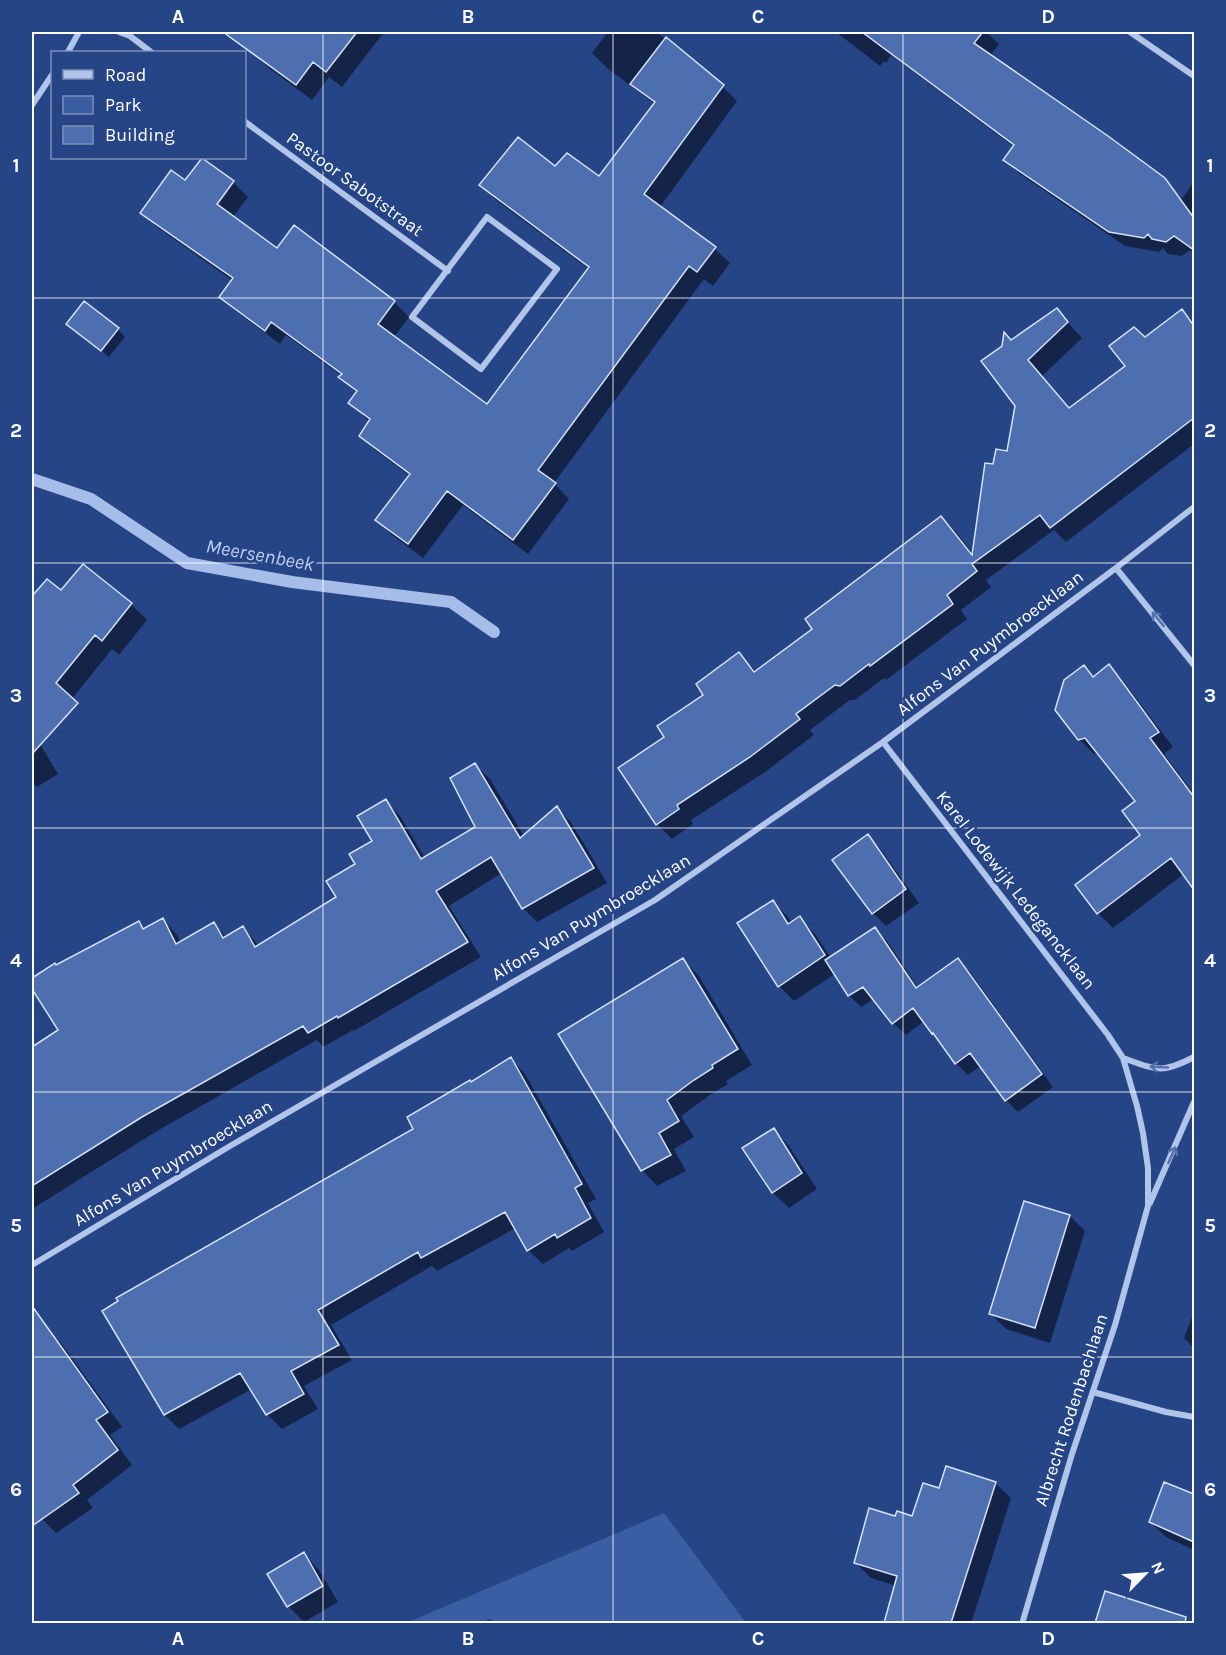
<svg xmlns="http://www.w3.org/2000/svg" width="1226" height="1655" viewBox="0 0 1226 1655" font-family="Karla,sans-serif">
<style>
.green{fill:#3a5da4}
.shadow{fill:#0007}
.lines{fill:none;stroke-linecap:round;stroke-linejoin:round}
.stream{stroke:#a6bde9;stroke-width:12}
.building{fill:#4e6faf;stroke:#d5e1f7;stroke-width:1.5}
.minor{stroke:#b1c4e9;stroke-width:6}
.oneway{stroke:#5771a9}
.grid{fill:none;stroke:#fff;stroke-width:1.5;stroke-opacity:0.55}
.labels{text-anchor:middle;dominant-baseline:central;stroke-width:5;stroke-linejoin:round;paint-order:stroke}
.street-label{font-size:18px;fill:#fff;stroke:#264587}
.water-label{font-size:20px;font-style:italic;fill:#bdcef0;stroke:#264587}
.neatline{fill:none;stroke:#fff;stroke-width:2}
.grid-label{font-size:20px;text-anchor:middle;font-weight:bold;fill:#fff}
</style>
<rect width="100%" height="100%" fill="#264587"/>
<!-- green -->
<path class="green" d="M664 1513 746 1623H406Z"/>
<!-- shadow -->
<path class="shadow" d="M220 32H384L342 87 329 77 312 100 270 69 248 50Z
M608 32H657L722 86 737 101 660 207 715 249 730 263 713 286 704 279 554 483 569 499 528 554 463 505 423 558 392 535 377 520 410 476 375 450 361 436 370 422 350 403 357 393 340 377 342 376 286 335 280 344 236 311 221 297 233 281 157 227 142 212 185 182 202 159 233 182H231L212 209 214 211 234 183 248 197 233 217 277 250 394 302 409 317 394 337 488 406 589 269 496 200 481 185 556 168 599 178 655 104 607 68 592 53Z
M836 32H986L999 44 990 56 1164 180 1182 199 1194 181V253L1190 250 1182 256 1168 254 1163 248 1159 252 1125 246 1020 174 1005 159 1014 147 891 55 886 63 884 61 880 66Z
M1056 310 1082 338 1042 376 1070 409 1127 367 1144 339 1182 311 1194 324V444L1066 542 1054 530 986 580 991 587 961 610 967 619 886 680 884 678 855 700H850L810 730 814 735 765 772 691 820 693 824 672 839 657 824 666 738 705 695 739 654 757 672 814 629 941 518 956 532 974 555 994 466 1009 453 1016 405 1011 341Z
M118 329 125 337 109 357 76 331Z
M83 566 131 604 147 620 119 655 112 649 72 699 32 661V625L39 617 32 610V598L47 581 61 592Z
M1109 666 1123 681 1173 747 1164 754 1194 794V887L1184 874 1113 928 1098 913 1077 885 1142 835 1137 801 1098 753 1094 754 1079 739 1084 667 1094 677Z
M32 732 36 737 58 774 37 787 32 782Z
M475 765 490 779 524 836 557 808 571 822 607 883 537 922 523 908 502 873 449 906 481 957 354 1031 353 1030 323 1047 317 1040 157 1131 32 1209V1049L60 1031 32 986V980L55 965 57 966 138 923 145 929 163 920 177 935 181 943 214 924 227 938 243 928 259 946 338 898 357 865 374 842 386 801 400 816 425 858 477 827Z
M868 836 881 850 919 903 886 926 873 913Z
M773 902 788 917 792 923 799 918 815 934 831 958 875 929 887 941 918 988 957 960 970 972 1053 1087 1018 1112 1006 1100 981 1066 968 1075 956 1063 924 1021 906 1035 893 1023 874 999 861 1007 849 995 835 974 794 1001 779 986Z
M683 960 699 976 752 1065 726 1081 728 1084 710 1095 681 1116 694 1137 674 1149 686 1171 657 1186 642 1170Z
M511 1059 525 1074 596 1199 588 1203 604 1232 572 1251 569 1248 543 1264 528 1250 516 1228 437 1271 432 1266 331 1325 352 1360 304 1386 318 1409 282 1429 267 1414 252 1389 179 1429 165 1415 415 1129 472 1084Z
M774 1130 789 1146 817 1189 789 1208 773 1193 745 1148Z
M1070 1216 1085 1231 1050 1343 1006 1329 991 1314Z
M1194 1312V1348L1184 1338Z
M46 1328 61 1343 122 1427 110 1435 132 1465 87 1500 93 1508 56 1533 42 1519 33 1508 32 1509V1339Z
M995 1483 1011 1498 971 1624H886L896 1586 871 1578 856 1563 896 1518 913 1517 940 1490Z
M1190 1502 1194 1508V1550L1166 1537 1150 1522Z
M304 1554 319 1570 338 1602 304 1622 288 1606 269 1574Z
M1106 1593 1170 1620 1174 1624H1097Z
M490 1619 495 1624H479Z"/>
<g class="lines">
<!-- stream -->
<path class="stream" d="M32 479 91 499 187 563 292 582 451 602 494 632"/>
</g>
<!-- building -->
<path class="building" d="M223 32H357L326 72 313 62 296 85Z
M862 32H983L974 43 1108 136 1165 178 1194 218V250L1174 236 1166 242 1152 239 1148 234 1144 238 1109 232 1003 160 1014 145Z
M666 37 724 85 644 194 716 247 697 272 689 266 538 470 556 483 513 540 447 491 408 544 375 520 410 474 359 436 370 419 348 403 357 391 338 377 342 374 271 322 265 331 219 297 233 278 140 213 171 170 185 180 202 158 234 181 217 204 277 248 294 225 395 301 378 324 487 404 589 267 479 185 518 137 555 166 567 153 599 176 655 102 630 84Z
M84 301 119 328 101 351 66 324Z
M1057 308 1068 322 1028 360 1069 408 1125 366 1109 346 1134 327 1145 337 1182 309 1194 326V418L1050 528 1040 515 972 564 977 571 947 595 953 604 870 666 869 664 840 686 835 685 796 714 800 719 750 757 677 805 679 809 656 825 618 768 664 737 657 726 703 695 696 684 739 652 754 672 812 629 805 619 941 516 972 555 985 463 993 464 996 449 1007 451 1015 406 981 361 1002 346 1004 332 1011 340Z
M83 564 132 603 102 641 95 635 56 683 78 703 32 754V596L47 579 61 590Z
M1109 664 1159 732 1150 738 1194 797V890L1171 858 1097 914 1075 885 1140 835 1122 811 1135 801 1085 738 1078 740 1055 710 1064 680 1084 665 1093 677Z
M475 763 520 838 557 806 594 868 522 909 491 857 436 891 468 942 338 1018 337 1016 308 1033 303 1026 142 1117 32 1186V1047L58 1030 32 989V978L55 963 56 965 139 921 143 929 163 918 176 944 214 922 223 938 243 926 255 947 336 897 326 881 355 864 349 854 372 841 357 816 386 799 421 859 475 827 450 778Z
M868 834 906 889 872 914 832 860Z
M773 900 788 924 800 916 825 955 778 987 737 923Z
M875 927 916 988 958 958 1042 1074 1005 1101 970 1053 955 1064 933 1033 932 1034 913 1008 892 1024 863 987 848 996 825 960Z
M683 958 738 1049 712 1065 713 1068 694 1080 667 1100 679 1121 659 1133 671 1155 641 1171 558 1034Z
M511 1057 582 1184 575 1188 591 1218 557 1238 555 1234 527 1251 505 1212 421 1258 418 1252 318 1310 339 1345 291 1371 304 1394 266 1415 240 1373 164 1415 102 1311 118 1301 116 1298 413 1129 407 1117 470 1080 471 1082Z
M774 1128 802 1173 772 1193 742 1148Z
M1024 1201 1070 1215 1035 1328 989 1314Z
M32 1306 108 1412 96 1420 118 1450 73 1485 79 1493 32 1526Z
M946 1466 996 1482 951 1623H884L897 1576 854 1563 869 1508 895 1516 897 1511 912 1516 923 1483 939 1488Z
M1164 1482 1194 1494V1542L1149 1522Z
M304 1552 323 1586 287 1607 267 1574Z
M1105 1591 1186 1617 1185 1623H1095Z"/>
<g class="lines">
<!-- minor -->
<path class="minor" d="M119 32 130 36 151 52
M1130 32 1194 76
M68 52 79 32
M32 105 52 75
M244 121 448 271
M487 217 557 269 481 369 412 317Z
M1116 568 1194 665
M883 742 1108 1035 1123 1058 1137 1106 1143 1133 1148 1168V1206L1115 1325 1072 1454 1022 1624
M1123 1058C1156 1070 1162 1074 1194 1057
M1150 1203 1194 1102
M32 1265 230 1146 655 900 883 742 1116 568 1194 507
M1093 1392 1166 1412 1194 1417"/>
</g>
<!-- one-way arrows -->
<defs><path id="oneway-shaft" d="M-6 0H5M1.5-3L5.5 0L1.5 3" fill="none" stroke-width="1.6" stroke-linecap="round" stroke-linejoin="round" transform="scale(1.5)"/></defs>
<g class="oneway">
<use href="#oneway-shaft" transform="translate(1158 619) rotate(-129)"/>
<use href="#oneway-shaft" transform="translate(1159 1067) rotate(-177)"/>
<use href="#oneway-shaft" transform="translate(1172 1155) rotate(-66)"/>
</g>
<!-- grid -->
<path class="grid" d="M323 32V1624M613 32V1624M903 32V1624M32 298H1194M32 563H1194M32 828H1194M32 1092H1194M32 1357H1194"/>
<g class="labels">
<!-- street labels -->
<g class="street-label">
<text transform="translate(355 184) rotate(36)">Pastoor Sabotstraat</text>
<text transform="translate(990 643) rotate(-37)">Alfons Van Puymbroecklaan</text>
<text transform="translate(1016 890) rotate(52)">Karel Lodewijk Ledegancklaan</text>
<text transform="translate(591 917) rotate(-31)">Alfons Van Puymbroecklaan</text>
<text transform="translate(173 1163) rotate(-31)">Alfons Van Puymbroecklaan</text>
<text transform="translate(1071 1410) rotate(-72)">Albrecht Rodenbachlaan</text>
</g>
<!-- water labels -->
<g class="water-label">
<text transform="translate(260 555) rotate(10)">Meersenbeek</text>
</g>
</g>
<!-- border -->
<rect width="1226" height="1655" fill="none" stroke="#264587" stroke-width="66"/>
<!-- legend -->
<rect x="51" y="51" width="195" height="108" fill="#264587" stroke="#7d8fb7" stroke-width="1.5"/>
<rect x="63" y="70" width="30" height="9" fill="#b1c4e9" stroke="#7d8fb7" stroke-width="1.5"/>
<text x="105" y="81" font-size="18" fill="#ffffff">Road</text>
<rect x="63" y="96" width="30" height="18" fill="#3a5da4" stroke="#7d8fb7" stroke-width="1.5"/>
<text x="105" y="111" font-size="18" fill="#ffffff">Park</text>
<rect x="63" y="126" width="30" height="18" fill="#4e6faf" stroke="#7d8fb7" stroke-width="1.5"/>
<text x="105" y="141" font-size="18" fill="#ffffff">Building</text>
<!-- north arrow -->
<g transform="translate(1145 1574) rotate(65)" stroke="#264587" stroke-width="4.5" paint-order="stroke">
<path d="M0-4.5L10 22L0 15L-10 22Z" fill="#ffffff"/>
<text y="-9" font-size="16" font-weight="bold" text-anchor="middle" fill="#ffffff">N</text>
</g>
<rect x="33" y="33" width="1160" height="1589" class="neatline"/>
<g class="grid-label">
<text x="178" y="23">A</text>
<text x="468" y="23">B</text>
<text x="758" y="23">C</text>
<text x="1048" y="23">D</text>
<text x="16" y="172">1</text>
<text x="1210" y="172">1</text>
<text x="16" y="437">2</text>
<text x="1210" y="437">2</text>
<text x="16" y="702">3</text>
<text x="1210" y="702">3</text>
<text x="16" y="967">4</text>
<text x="1210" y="967">4</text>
<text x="16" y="1232">5</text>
<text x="1210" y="1232">5</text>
<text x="16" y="1496">6</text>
<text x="1210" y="1496">6</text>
<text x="178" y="1645">A</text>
<text x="468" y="1645">B</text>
<text x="758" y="1645">C</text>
<text x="1048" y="1645">D</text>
</g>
</svg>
